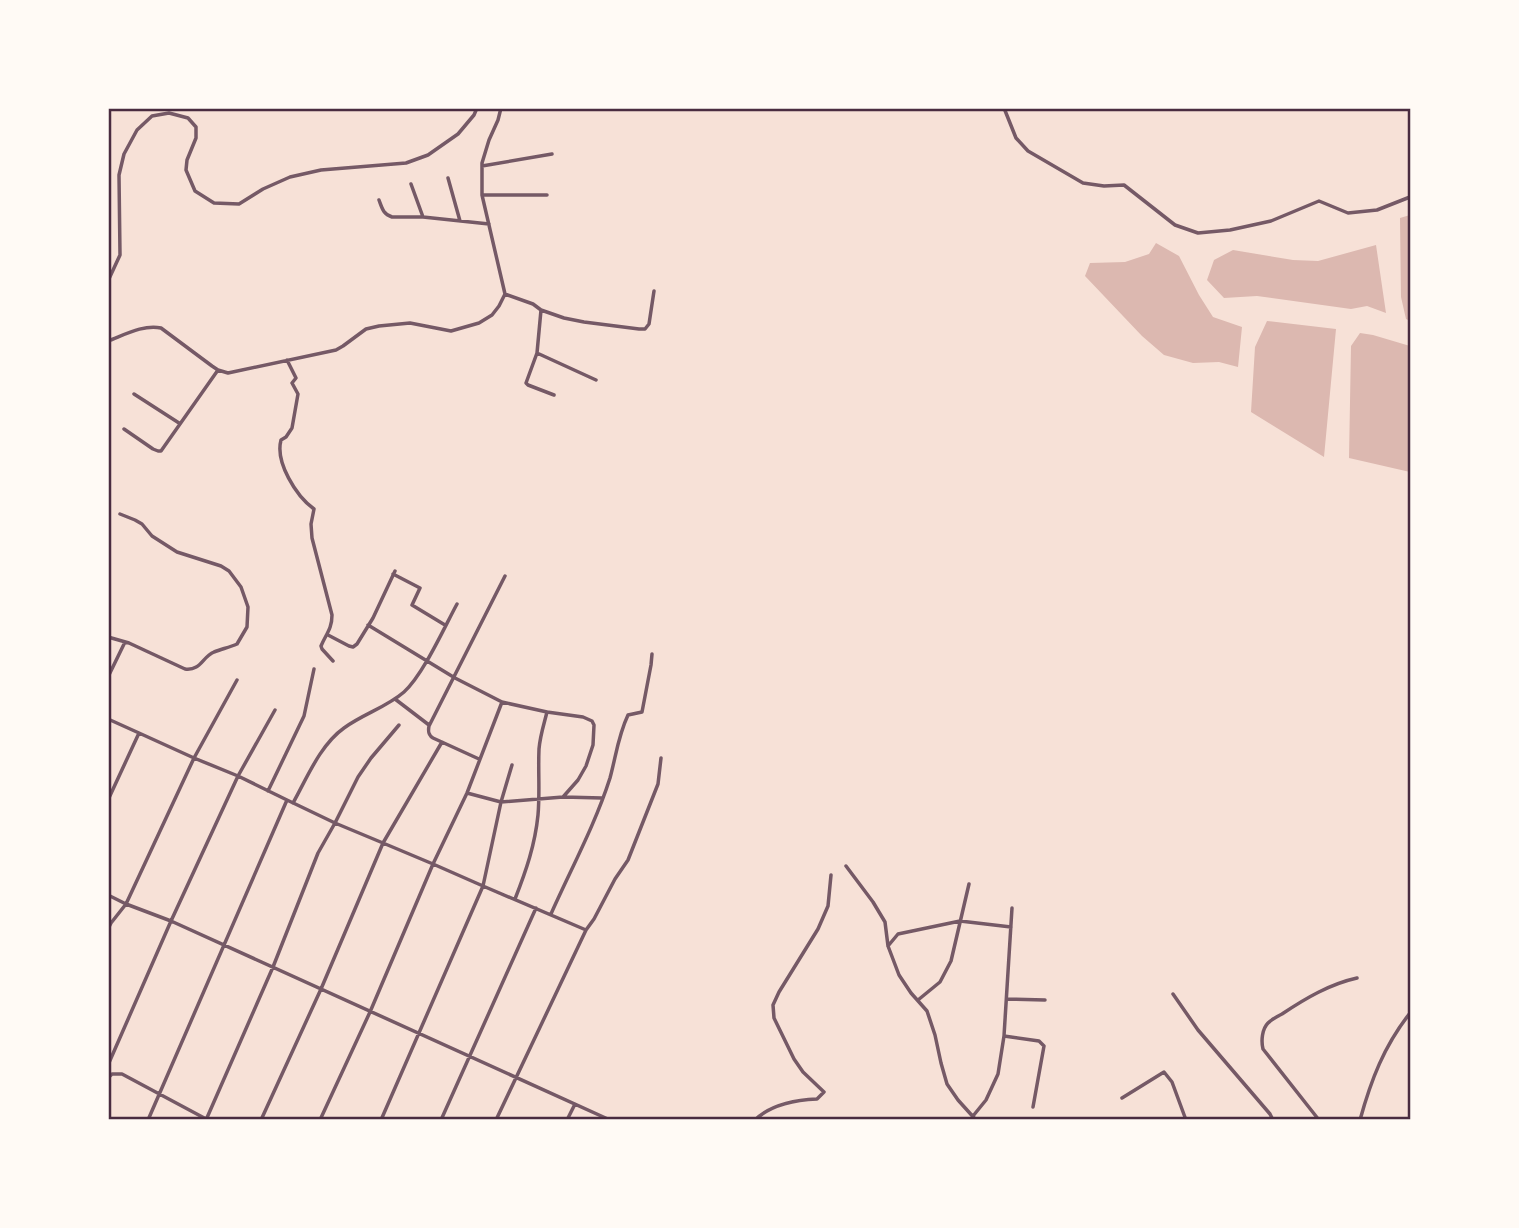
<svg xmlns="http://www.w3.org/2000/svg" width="1519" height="1228" viewBox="0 0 1519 1228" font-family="'Noto Sans',sans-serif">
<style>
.water{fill:#dcb8b0}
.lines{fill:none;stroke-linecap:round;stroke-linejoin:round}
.minor{stroke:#755966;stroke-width:3.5}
.neatline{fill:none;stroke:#4a2c40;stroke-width:2.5}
</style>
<rect width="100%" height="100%" fill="#f7e1d7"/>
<!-- water -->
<path class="water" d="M1410 215V321L1406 319 1401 297 1400 218Z
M1156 243 1179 256 1199 295 1213 317 1242 327 1238 367 1219 362 1193 363 1164 355 1142 336 1085 276 1090 263 1125 262 1149 254Z
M1376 245 1386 313 1367 306 1351 309 1257 296 1224 298 1207 280 1214 260 1233 250 1293 260 1318 261Z
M1267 321 1336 329 1324 457 1251 412 1255 347Z
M1360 333 1373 335 1410 346V472L1349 458 1351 346Z"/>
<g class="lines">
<!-- minor -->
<path class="minor" d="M1004 108 1016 138 1028 151 1083 183 1104 186 1124 185 1175 225 1198 233 1230 230 1271 221 1319 201 1348 213 1377 210 1410 197
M482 166 552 154
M448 178 460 221
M411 184 423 217
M483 195H547
M379 200C382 208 383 214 392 217H423L489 224
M108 281 120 255 119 175 124 154 137 130 152 116 169 113 188 118 196 127V138L187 160 186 170 195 191 214 203 239 204 263 189 290 177 321 170 406 163 428 155 458 134 474 115 477 108
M505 294 533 304 541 310 564 318 584 322 639 329H645L649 324 654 291
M541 310 537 353 526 383 528 385 554 395
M108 341C124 335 144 324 161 328L212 366 218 370 228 373 336 350 343 346 366 329 379 326 410 323 451 331 479 323 492 315 499 306 505 294 482 195V163L489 140 498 120 501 108
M537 353 596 380
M287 360 296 378 292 383 298 394 292 428 286 437 281 440C275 462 296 496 314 509L311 524 312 538 332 615C332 629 326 634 321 646L322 649 333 661
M134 394 179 423
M124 429 153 449 158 451H161L218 370
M393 574 420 588 412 605 445 625
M368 625 455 678 502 702 547 712 583 717 592 721 594 725 593 745 586 766 578 780 563 797
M328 635 349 646 353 647 357 644 373 618 395 571
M108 637 129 643 185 669C201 671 202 657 214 652 222 649 230 647 237 644L247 627 248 607 241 587 229 571 221 566 177 552 152 536 142 524 135 520 120 514
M108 677 125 642
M395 699 429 725
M108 719 139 733 108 800
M479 759 433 738C428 735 428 731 429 726L505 576
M512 765 501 802 483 886 586 930
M268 791 304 716 314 669
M467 793 501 802 563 797 602 798
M293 803C307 778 320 745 344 728 363 714 387 707 404 692 423 675 444 628 457 604
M846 866 873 902 885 922 888 946 899 975 911 993 927 1011 935 1035 941 1063 947 1084 958 1100 976 1120
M108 895 126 904 171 921 610 1120
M515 899C526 871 535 845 538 815 540 793 538 771 539 749 540 736 544 724 547 712
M551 914C571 869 595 825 610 778 616 756 618 736 628 715L642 712 651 665 652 654
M108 929 111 923 126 904 194 758 139 733
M888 946 898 934 960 921 1011 927
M1173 994 1198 1030 1270 1114 1273 1120
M1007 999 1045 1000
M918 1000 940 982 951 961 969 884
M1004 1036 1039 1041 1044 1046 1033 1107
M108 1065 171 921 238 776 194 758 237 680
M108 1078 112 1074H122L208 1120
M1122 1098 1164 1072 1172 1082 1186 1120
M973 1116 986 1100 998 1074 1004 1036 1012 908
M148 1120 287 800 238 776 275 710
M206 1120 273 967 318 853 335 823 287 800
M261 1120 321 989 383 843 335 823 358 777 371 758 399 725
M320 1120 370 1012 433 864 383 843 442 742
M381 1120 483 886 433 864 467 793 502 702
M441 1120 536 908
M496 1120 586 930 594 919 615 879 628 860 658 784 661 758
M567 1120 575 1104
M755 1120C771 1104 796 1100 817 1099L824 1092 803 1072 794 1059 774 1018 773 1005 779 992 818 929 828 906 831 875
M1319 1120 1263 1049C1261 1041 1262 1029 1268 1023 1272 1019 1278 1016 1282 1014 1306 998 1330 984 1357 978
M1360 1120C1371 1080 1384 1046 1410 1013"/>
</g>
<!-- border -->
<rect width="1519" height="1228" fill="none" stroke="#fffaf5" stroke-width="220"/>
<rect x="110" y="110" width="1299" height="1008" class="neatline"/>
</svg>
